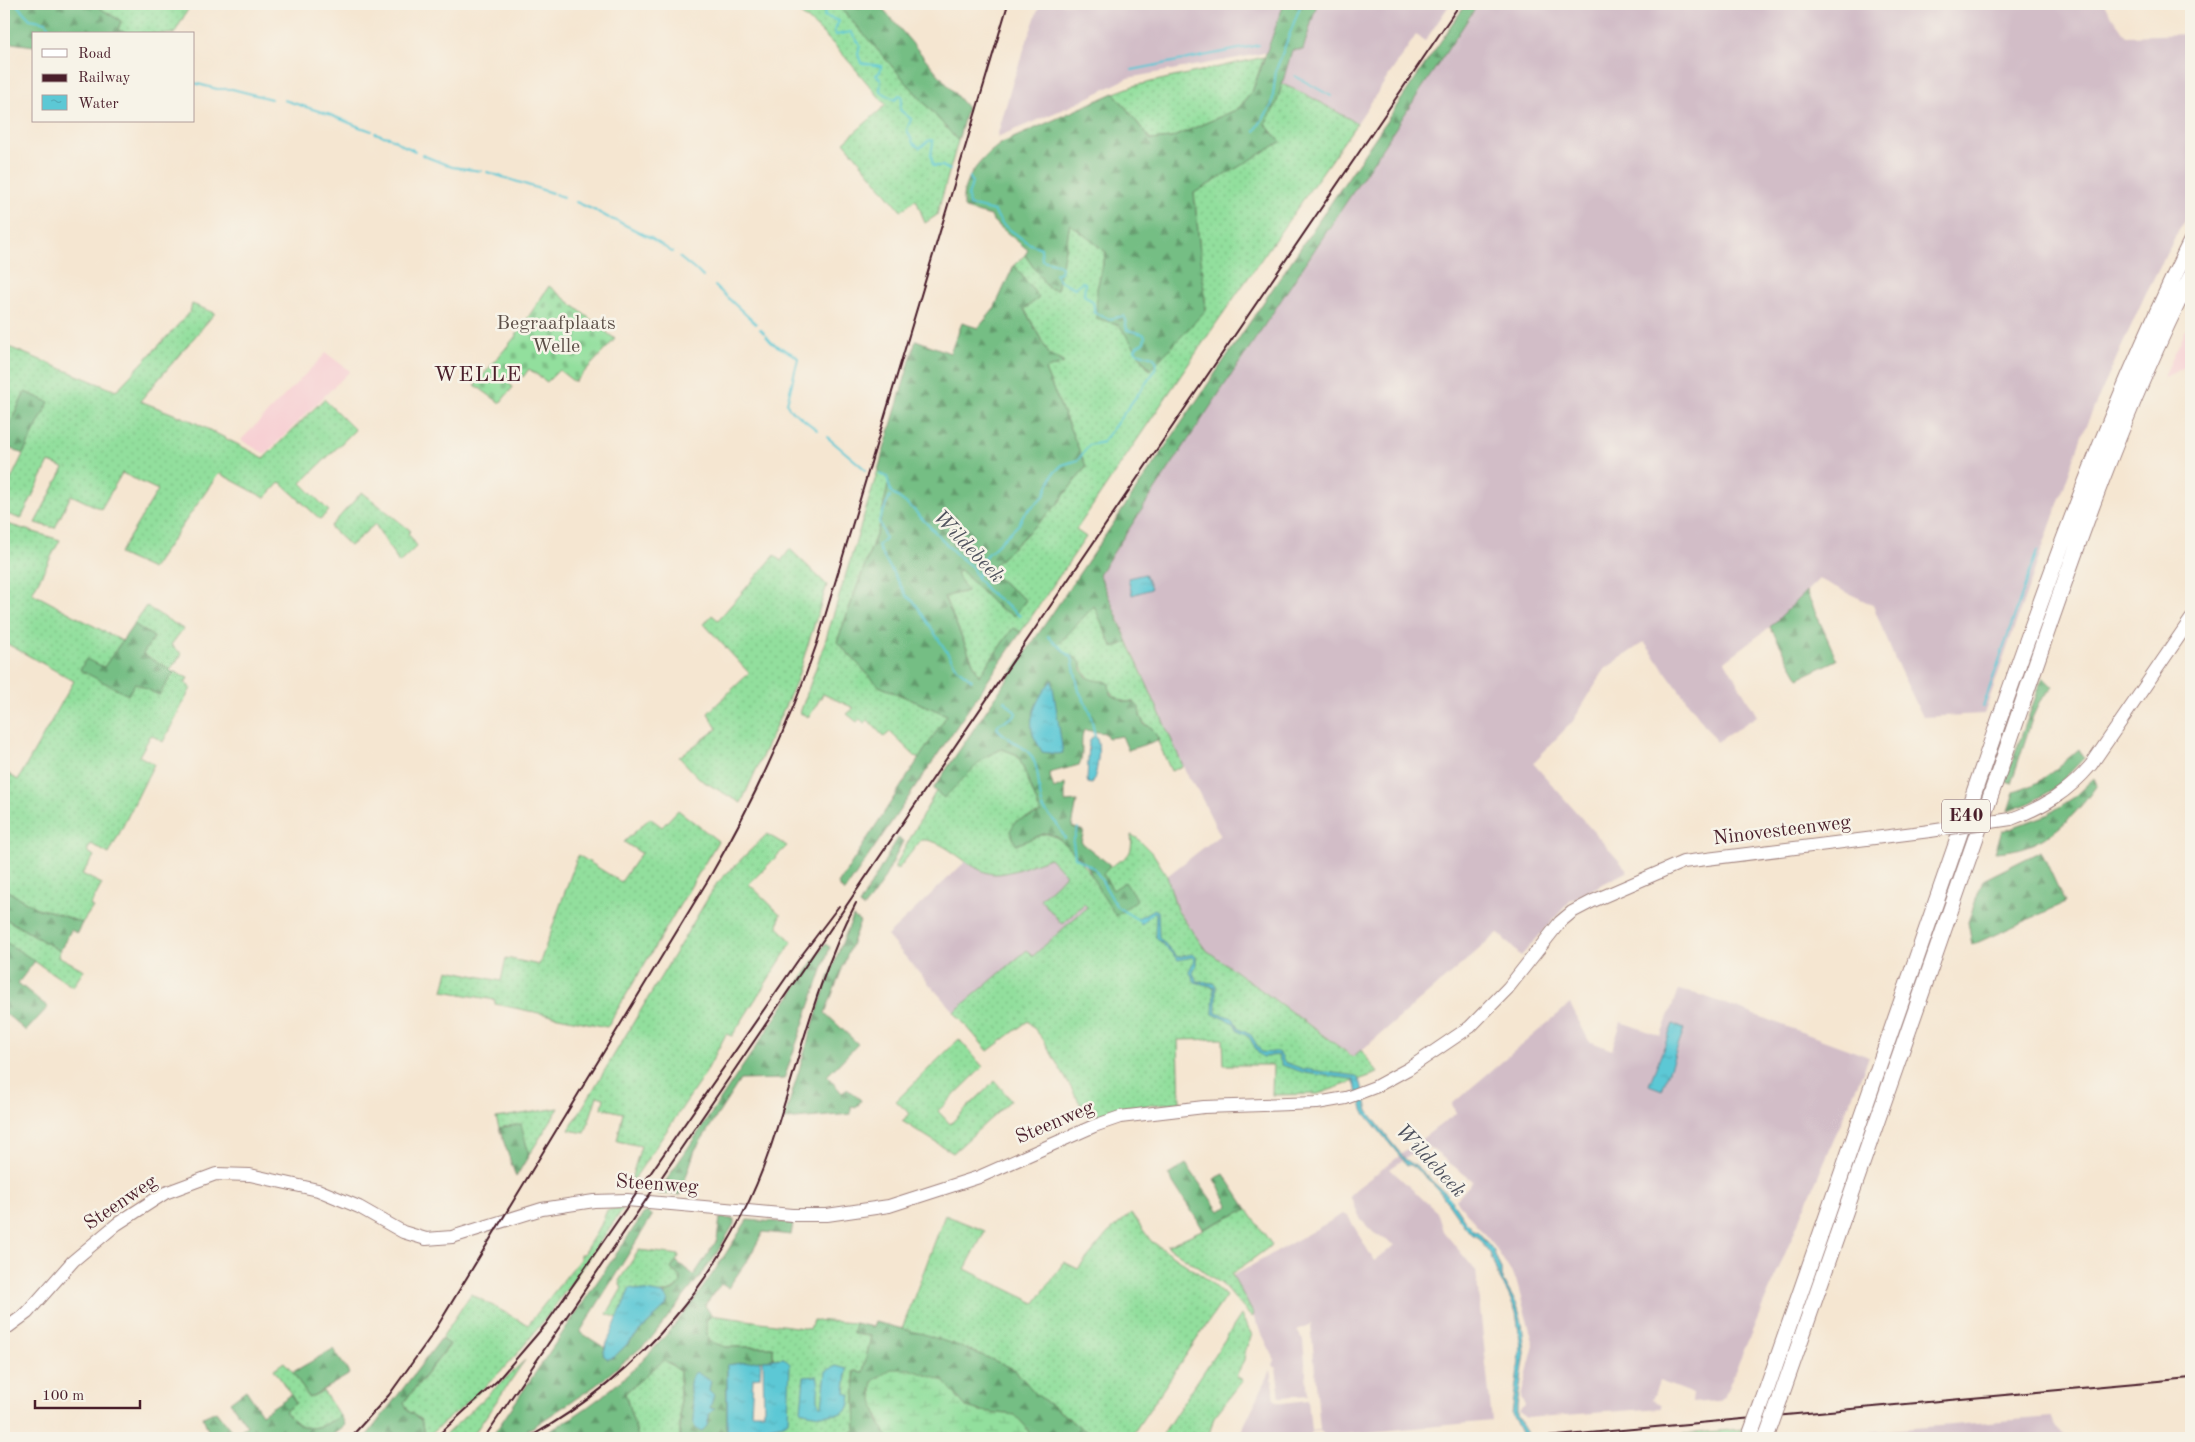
<svg xmlns="http://www.w3.org/2000/svg" width="2195" height="1442" viewBox="0 0 2195 1442" font-family="'Old Standard TT',serif">
<style>
.built{fill:#f7cfd3}
.industrial{fill:#d2bdc7}
.grass{fill:url(#grass-dots);stroke:#6e7f64}
.forest{fill:url(#forest-firs);stroke:#606e58}
.wetland{fill:url(#wetland-marsh);stroke:#6e7f64}
.cemetery{fill:url(#cemetery-stones);stroke:#6e7f64}
.park{fill:url(#park-tufts);stroke:#6e7f64}
.water{fill:url(#water-ripples);stroke:#537480}
.lines{fill:none;stroke-linecap:round;stroke-linejoin:round}
.stream{stroke:#5cc8d5;stroke-width:2}
.secondary-casing{stroke:#a0827e;stroke-width:14}
.motorway-casing{stroke:#a0827e;stroke-width:17}
.secondary{stroke:#fff;stroke-width:12}
.motorway{stroke:#fff;stroke-width:15}
.rail{stroke:#4a1f2b;stroke-width:2}
.secondary-bridge-casing{stroke:#a0827e;stroke-width:14;stroke-linecap:butt}
.motorway-bridge-casing{stroke:#a0827e;stroke-width:17;stroke-linecap:butt}
.secondary-bridge{stroke:#fff;stroke-width:12}
.motorway-bridge{stroke:#fff;stroke-width:15}
.labels{text-anchor:middle;dominant-baseline:central;stroke-width:5;stroke-linejoin:round;paint-order:stroke}
.shield{fill:#f7f3e8;stroke:#7e5f64;stroke-width:1}
.shield-label{font-size:19px;font-weight:bold;fill:#4a1f2b}
.park-label{font-size:20px;fill:#5c4f48;stroke:#f7f3e8}
.street-label{font-size:20px;fill:#4a1f2b;stroke:#f7f3e8}
.water-label{font-size:21px;font-style:italic;fill:#4f525e;stroke:#f7f3e8}
.quarter-label{font-size:22px;letter-spacing:1px;fill:#4a1f2b;stroke:#f7f3e8}
</style>
<defs>
<pattern id="grass-dots" width="8" height="8" patternUnits="userSpaceOnUse" patternTransform="scale(1.25)"><rect width="8" height="8" fill="#92df9d"/><path d="M2 2h.1M6 6h.1" fill="none" stroke="#7fbf87" stroke-width="1.8" stroke-linecap="round"/></pattern>
<pattern id="forest-firs" width="22" height="20" patternUnits="userSpaceOnUse" patternTransform="scale(1.25)"><rect width="22" height="20" fill="#75be84"/><path d="M5 1l3.5 6h-7zM16 11l3.5 6h-7z" fill="#629a6c"/></pattern>
<pattern id="wetland-marsh" width="20" height="14" patternUnits="userSpaceOnUse" patternTransform="scale(1.25)"><rect width="20" height="14" fill="#92df9d"/><path d="M1 5h8M5 5V1M11 12h8M15 12V8" fill="none" stroke="#7fbf87"/></pattern>
<pattern id="cemetery-stones" width="16" height="16" patternUnits="userSpaceOnUse" patternTransform="scale(1.25)"><rect width="16" height="16" fill="#92df9d"/><path d="M2 7V4a2 2 0 0 1 4 0v3zM10 15v-3a2 2 0 0 1 4 0v3z" fill="#7fbf87"/></pattern>
<pattern id="park-tufts" width="24" height="20" patternUnits="userSpaceOnUse" patternTransform="scale(1.25)"><rect width="24" height="20" fill="#92df9d"/><path d="M3 7l-1-3M5 7V3M7 7l1-3M15 17l-1-3M17 17v-4M19 17l1-3" fill="none" stroke="#7fbf87"/></pattern>
<pattern id="water-ripples" width="26" height="14" patternUnits="userSpaceOnUse" patternTransform="scale(1.25)"><rect width="26" height="14" fill="#5cc8d5"/><path d="M2 4q2-2 4 0t4 0M15 11q2-2 4 0t4 0" fill="none" stroke="#52abb7"/></pattern>
</defs>
<rect width="100%" height="100%" fill="#f7f3e8"/>
<filter id="ink" filterUnits="userSpaceOnUse"><feTurbulence type="fractalNoise" baseFrequency=".02" numOctaves="2"/><feDisplacementMap in="SourceGraphic" scale="10" xChannelSelector="R" yChannelSelector="G"/><feConvolveMatrix kernelMatrix="1 2 1 2 8 2 1 2 1" color-interpolation-filters="sRGB"/></filter>
<filter id="wash" filterUnits="userSpaceOnUse"><feTurbulence type="fractalNoise" baseFrequency=".0096" numOctaves="4" result="noise"/><feDisplacementMap in="SourceGraphic" scale="20" xChannelSelector="R" yChannelSelector="G"/><feGaussianBlur stdDeviation="1.12" result="paint"/><feColorMatrix in="noise" values="0 0 0 0 0 0 0 0 0 0 0 0 0 0 0 0 0 1.4 0 .05"/><feComposite in="paint" operator="in"/></filter>
<g filter="url(#wash)">
<rect width="100%" height="100%" fill="#f5e6d1"/>
<!-- built -->
<path class="built" d="M2191 319V364L2163 378Z
M326 353 350 371 265 454 241 440Z"/>
<!-- industrial -->
<path class="industrial" d="M1040 4H1450L1425 41 1416 35 1357 123 1305 94 1282 84 1292 50 1286 49 1128 78 1073 105 997 137 1013 81Z
M1478 4H2103L2126 36 2191 34V206L2145 295 2084 430 1984 714 1923 717 1896 662 1873 605 1819 579 1770 627 1725 661 1757 716 1717 742 1644 642 1605 669 1573 721 1533 763 1628 871 1571 900 1521 956 1498 933 1354 1057 1205 949 1177 909 1167 876 1220 835 1198 791 1186 773 1099 574Z
M1050 858 1066 875 1040 899 1084 904 1087 908 1033 956 1027 950 954 1012 887 936 966 861 982 870 1003 873Z
M1678 990 1701 995 1869 1057 1724 1397 1717 1401 1692 1403 1693 1394 1659 1381 1652 1400 1660 1404 1661 1408 1525 1418 1519 1411 1525 1406 1521 1397 1534 1345 1516 1280 1495 1247 1456 1200 1473 1181 1425 1144 1390 1169 1437 1212 1443 1231 1476 1271 1492 1421 1326 1436 1320 1431 1311 1432 1308 1437 1302 1438H1238L1271 1370 1275 1400 1283 1403 1308 1400 1311 1431 1320 1430 1311 1324 1297 1330 1303 1341 1308 1395 1280 1397 1276 1368 1273 1365 1275 1360 1233 1276 1343 1214 1348 1216 1374 1261 1377 1259 1395 1245 1374 1233 1361 1220 1350 1196 1356 1189 1456 1113 1452 1104 1570 1004 1589 1041 1612 1050 1621 1022 1661 1036Z
M2052 1417 2065 1438H1813L1814 1436Z"/>
<!-- grass -->
<path class="grass" d="M93 4H191L174 34H130L118 30 121 21Z
M786 4H837L958 141 937 215 925 223 916 199 901 211 844 142 886 105C855 70 826 29 786 4Z
M1264 57 1252 92 1238 109 1171 138 1151 140 1114 93 1133 86Z
M1282 84 1305 94 1357 123 1217 322 1076 530 1086 537 1021 632 1013 628 979 676 944 596 967 591 956 573 961 570 997 607 1026 600 988 571 1056 506 1086 466 1045 370 1063 362 1049 354 1024 308 1039 298 1014 265 1025 255 1048 288 1057 290 1070 224 1106 252 1097 289 1149 370 1206 309 1194 193 1280 142 1265 124 1276 105Z
M192 304 215 313 140 401 192 421 264 458 324 399 355 430 301 483 329 511 320 519 280 482 265 498 219 473 152 569 119 554 158 490 122 473 101 509 71 495 55 528 35 523 64 468 49 462 21 519 4 513V494L48 402 25 392 4 437V345L116 391 190 312Z
M878 470 889 481 879 526 837 642 879 686 947 715 919 760 890 732 884 737 868 720 864 723 860 719 857 722 847 714 854 708 823 694 809 717 800 713 824 645Z
M362 492 411 531 408 533 417 546 399 563 375 524 350 546 330 527Z
M4 523 60 540 32 593 122 641 104 667 86 660 81 670 135 683 159 695 174 672 188 678 185 683 191 688 163 742 151 735 139 756 154 764 109 854 91 844 87 851 94 856 82 874 102 884 90 906 93 907 82 923 50 911 38 909 4 889V771L18 780 74 681 4 642Z
M790 549 827 585 796 682 741 803 701 780 679 757 717 729 708 713 749 673 704 624 712 615 718 620 775 555 781 561Z
M1094 605 1113 648 1128 642 1183 766 1171 771 1152 728C1137 721 1143 712 1134 702 1115 703 1112 693 1102 681L1097 682C1081 676 1084 664 1077 659 1068 653 1065 655 1058 645Z
M146 606 183 629 171 645 182 654 170 670 143 654 154 637 134 624Z
M1002 749 1018 755 1041 813 1029 839C1034 837 1042 833 1047 834 1074 838 1102 894 1116 915L1113 890 1103 874C1117 856 1135 864 1131 835L1137 838 1154 855 1167 876 1177 910 1205 949 1353 1057 1361 1050 1378 1073 1318 1094 1272 1095 1273 1065H1224L1223 1039 1178 1040 1180 1102 1124 1108 1089 1119 1043 1039 1028 1021 988 1051 954 1012 1027 950 1033 956 1087 907 1084 904 1062 924 1040 899 1066 875 1050 858C1035 863 1009 875 994 874 969 872 946 838 921 840L898 869H895V866L936 791 944 797 985 757Z
M678 810 718 841 607 1027 495 1004V1000L443 991 448 970 501 981 506 958 539 965 578 855 621 882 641 853 624 842 650 818 662 827Z
M767 834 787 846 749 884 780 914 778 927 792 942 732 1036 726 1034 705 1074 632 1182V1176L641 1146 617 1141 623 1113 602 1108 604 1098 597 1096 585 1133 569 1130 717 883Z
M4 918 60 951 58 956 84 970 73 987 4 941Z
M959 1039 983 1067 938 1111 950 1124 995 1081 1011 1100 953 1153 902 1121 910 1114 896 1101Z
M559 1108 529 1155 521 1124 499 1128 496 1118Z
M617 1208 623 1209C588 1258 555 1310 515 1356 488 1386 456 1413 425 1438L421 1420 408 1411 404 1402 450 1345 441 1339 471 1294 528 1325 580 1259V1254H583L601 1225 607 1210Z
M1247 1209 1272 1245 1232 1274 1254 1315 1251 1317 1223 1285 1167 1246Z
M1131 1213 1151 1241 1207 1279 1226 1296 1130 1438H1089L1091 1435 1036 1394 1014 1369 965 1348 902 1329 945 1215 985 1231 965 1269 1035 1303 1064 1262 1078 1269 1107 1234Z
M639 1250 680 1255 671 1269 680 1277 681 1283C666 1299 650 1293 630 1288L618 1318 607 1314 622 1288 619 1281Z
M711 1315 810 1329 813 1320 855 1323 853 1334 871 1336 863 1372 854 1371 856 1429 845 1438H799L798 1430 779 1438H754L747 1432 784 1424V1358L773 1359V1347H726L708 1341 706 1321Z
M1241 1315 1252 1335 1245 1350 1244 1361 1236 1376 1243 1380 1214 1417 1208 1438H1160Z
M664 1359 680 1371V1438H638L625 1393Z
M525 1360 471 1438H442Z
M284 1362 293 1372 309 1398 323 1391 340 1416C317 1430 303 1435 285 1411L296 1403 274 1369Z"/>
<!-- forest -->
<path class="forest" d="M4 4H93L121 21 118 30 130 34H34V46L4 42Z
M837 4H879L967 108 958 141Z
M1284 4H1317L1303 50H1292L1276 105 1265 124 1281 142 1194 193 1206 310 1150 370 1119 325 1096 318 1097 289 1106 252 1070 224 1057 290 1048 288 1025 255 1028 250 993 221 991 216 965 209C955 185 984 155 1002 143L1114 93 1151 140 1171 138 1238 109 1252 92Z
M1466 4H1478L1099 574 1128 642 1113 648 1094 606 1058 645C1065 656 1068 652 1077 659 1082 662 1080 665 1082 670 1086 680 1096 681 1105 681L1109 683 1110 694 1125 702H1134L1139 707 1140 716 1144 724 1152 728 1159 740 1128 750 1122 736 1108 738 1105 733 1084 730C1079 741 1085 754 1079 765L1049 773 1054 789 1065 784V802L1077 801 1072 827 1084 831 1081 842 1110 865 1103 874 1113 890 1125 882 1137 900 1116 916 1099 890 1086 864 1057 837 1046 833 1016 845 1010 831 1016 821 1041 813 1018 755 1002 749 985 757 944 798 933 789Z
M1014 265 1039 298 1024 309 1049 354 1064 363 1045 370 1086 466 1056 506 988 571 1026 600 1015 616 997 607 961 570 956 573 967 591 944 597 979 676 1013 628 1021 632 844 892 838 884 947 715 879 686 837 642 879 527 889 481 878 470 916 340 950 353 962 323 978 328 994 309Z
M25 392 49 402 23 454 4 446V437Z
M1806 591 1837 660 1799 678 1770 627Z
M134 624 154 637 143 654 174 672 159 695 135 683 128 695 80 670 86 659 104 667Z
M2043 677 2053 687 2040 701 2033 716 2011 784 2005 781Z
M2079 749 2084 758 2054 789 2030 803 2008 811 2014 792C2042 784 2058 767 2079 749Z
M2094 778 2097 785C2071 822 2042 850 1995 852L2002 831 2047 815 2073 798Z
M898 838 903 841C891 865 881 889 863 908L859 905Z
M2041 851 2065 903 1972 945 1968 922 1983 880Z
M4 889 38 909 50 911 82 923 77 933 71 930 60 951 4 918Z
M853 917 860 922 825 1013 858 1044 827 1076 842 1093 847 1089 861 1100 857 1107 851 1106V1114L784 1120C805 1051 824 982 853 917Z
M4 941 35 961 18 983 48 1007 26 1031 5 1013 4 1015Z
M825 944 830 947 784 1079 740 1080 695 1150 680 1195 657 1194Z
M521 1124 529 1155 516 1177 499 1128Z
M1186 1164 1219 1211 1229 1206 1214 1179 1224 1174 1247 1209 1203 1229 1168 1175Z
M647 1212 652 1216 580 1332 605 1348 603 1355 608 1359 614 1357 666 1306V1297L663 1294 674 1290 681 1283 680 1277 671 1269 676 1261 694 1275 717 1240 720 1218 734 1219V1224L712 1261 649 1341 595 1386 530 1429 513 1438H491L644 1213Z
M747 1220 793 1223 791 1235 763 1232 749 1258 728 1288 721 1284 705 1305 711 1315 706 1321 708 1341 726 1347H773V1359L727 1365V1436L747 1432 754 1438H680V1371L664 1360 625 1393 638 1438H537C637 1385 689 1314 747 1220Z
M875 1322 923 1334 965 1348 1014 1369 1036 1394 1091 1435 1089 1438H1031L1026 1427 1015 1415 980 1411 966 1407 956 1395 871 1389 878 1420 889 1438H845L856 1429 854 1371 863 1372 871 1336 853 1334 855 1323 873 1327Z
M441 1339 450 1344 404 1402 408 1411 421 1420 425 1438H365Z
M333 1349 350 1374 309 1398 293 1372Z
M246 1390 262 1414 291 1395 296 1403 285 1411C303 1435 317 1430 340 1416L345 1425 329 1438H211L203 1417 216 1411 234 1434 247 1426 230 1402Z"/>
<!-- wetland -->
<path class="wetland" d="M891 1369H909L944 1381 966 1407 980 1411 1015 1415 1026 1427 1031 1438H889C879 1425 869 1397 873 1381Z"/>
<!-- cemetery -->
<path class="cemetery" d="M549 286 615 339 576 381H573L559 370 547 382 529 369 523 377 518 373 509 384 513 387 500 403 475 385 515 337Z"/>
<!-- park -->
<path class="park" d="M1742 1429 1738 1438H1636Z"/>
<!-- water -->
<path class="water" d="M1145 574 1151 589 1132 595 1128 578Z
M1052 680 1063 753 1057 754 1042 752C1039 745 1033 738 1032 730 1029 712 1041 693 1052 680Z
M1095 736C1102 742 1097 776 1092 784L1088 783 1087 780 1089 742 1091 738Z
M1154 909 1158 911 1159 937 1177 957 1193 954 1196 957V965L1193 973 1197 981 1213 983 1216 985V1013L1233 1018 1239 1029 1251 1035 1261 1052C1276 1055 1277 1045 1284 1062L1303 1069 1356 1076 1361 1083 1368 1111 1390 1141 1405 1159 1418 1168 1449 1197 1465 1221 1473 1230 1478 1232 1493 1250 1501 1270V1277L1517 1305 1522 1323 1525 1353 1517 1406V1417L1528 1435H1522L1512 1414 1521 1347 1516 1312 1508 1293 1500 1281 1490 1253 1476 1235H1472C1461 1223 1453 1209 1443 1196 1434 1184 1423 1174 1411 1165H1407L1364 1112 1353 1079 1305 1073 1282 1065 1278 1055 1263 1057 1258 1053 1249 1037 1238 1031 1234 1023 1213 1014 1214 987 1195 982 1189 971 1194 961 1193 957 1178 960 1155 936 1156 913 1154 912 1141 925 1138 918Z
M1673 1024 1684 1029 1662 1090 1649 1085Z
M630 1288 663 1294 668 1301 666 1306 614 1357 608 1359 603 1355 605 1348Z
M784 1358 790 1364 788 1421 784 1424 727 1436V1365L761 1360 760 1377 753 1378 751 1413H764L763 1360Z
M836 1366 847 1369 845 1393 851 1395C850 1398 851 1403 849 1407 844 1419 811 1415 801 1411L804 1377 817 1376C821 1386 815 1397 820 1406H822L826 1371Z
M696 1372 711 1381 709 1390 714 1395 710 1408 715 1409 710 1413 707 1426 702 1431C699 1430 697 1430 695 1427 692 1423 695 1419 694 1415 694 1402 683 1383 696 1372Z"/>
<g class="lines">
<!-- stream -->
<path class="stream" d="M808 4 809 6 827 7 824 16 839 21 834 31 836 35 851 32 860 45 858 54 861 63 881 66 880 72 876 75 881 79 880 91 895 100 899 95 902 96 900 110 911 119 907 130 913 143 920 148 928 141 932 140 933 143 931 155 933 166H942L950 170
M4 19 8 7 16 4 30 19 46 22 50 31 58 34
M1132 70 1259 45
M1295 76 1331 96
M194 83 217 89H232L271 99
M284 100 328 114 362 128
M363 128 372 131
M1255 131 1272 105 1276 70 1301 4
M375 133 381 135
M383 136 389 137
M391 138 396 141
M397 142 406 147
M407 147 415 151
M422 155 452 167 481 171
M487 172 552 193
M970 177 972 183 968 196 969 205 994 211 1002 224 1028 243 1041 248 1042 260 1058 264 1061 267 1060 272 1055 274 1060 281 1075 288 1082 282 1085 283 1084 295 1093 302 1095 313 1109 319 1124 316 1127 330 1143 334 1145 336 1144 342 1137 346 1135 350 1137 352 1153 357 1157 362 1154 372 1103 442 1089 445 1078 460 1062 465 1053 474 1044 496 1023 515 1019 524 984 558 977 578
M555 194 563 197
M576 202 596 211
M598 212 609 218
M611 219 617 221
M619 222 651 238 672 252
M679 257 695 270
M697 271 703 277
M715 286 756 324
M760 329 764 333
M766 336 772 343 796 356 798 359 787 403 789 408 817 430
M827 437 866 470
M880 474 887 477 891 492 911 507 957 555 972 567 977 578 987 590 1020 616
M890 496 879 521 885 538 878 546 880 551 907 596 915 603 958 669 972 680
M1048 636 1072 658 1079 691 1090 712 1095 736
M1005 701 1016 713 1015 716 999 724 997 728C1007 740 1019 743 1028 752 1041 765 1037 788 1042 804
M1983 707 2037 551
M1042 807 1057 824 1065 838
M1078 828 1073 842 1075 857 1095 869 1117 907 1140 921"/>
</g>
</g>
<g filter="url(#ink)">
<g class="lines">
<defs>
<path id="secondary" d="M2011 819C2044 807 2068 792 2091 765L2191 619
M4 1330 27 1313 73 1261 117 1224 165 1193 216 1174 250 1175 318 1190 359 1207 403 1232 426 1239 452 1237 542 1209 594 1201 627 1200 792 1215H827L889 1206 979 1177 1094 1126 1120 1117 1204 1107 1317 1103 1346 1098 1375 1087 1408 1069 1470 1027 1508 988 1560 922 1572 912 1593 901 1683 862 1930 831"/>
<path id="motorway" d="M1780 1399C1855 1185 1929 971 2004 757 2060 595 2113 429 2191 276
M1763 1400C1832 1202 1900 1005 1969 807 2035 615 2101 423 2191 241"/>
</defs>
<!-- secondary casing -->
<use href="#secondary" class="secondary-casing"/>
<!-- motorway casing -->
<use href="#motorway" class="motorway-casing"/>
<!-- secondary -->
<use href="#secondary" class="secondary"/>
<!-- motorway -->
<use href="#motorway" class="motorway"/>
<!-- rail -->
<path class="rail" d="M350 1438 389 1395 432 1335 708 880C752 804 789 726 817 643L1008 4
M435 1438 497 1381 546 1324 801 956 839 906
M484 1438 1460 4
M528 1438C641 1375 728 1272 770 1149 798 1066 815 981 856 903
M1535 1438 2191 1378"/>
<defs>
<path id="secondary-bridge" d="M1930 831 2011 819"/>
<path id="motorway-bridge" d="M1749 1438 1763 1400
M1766 1438 1780 1399"/>
</defs>
<!-- secondary-bridge casing -->
<use href="#secondary-bridge" class="secondary-bridge-casing"/>
<!-- motorway-bridge casing -->
<use href="#motorway-bridge" class="motorway-bridge-casing"/>
<!-- secondary-bridge -->
<use href="#secondary-bridge" class="secondary-bridge"/>
<!-- motorway-bridge -->
<use href="#motorway-bridge" class="motorway-bridge"/>
</g>
</g>
<g class="labels">
<!-- shield labels -->
<rect class="shield" x="1942" y="799.5" width="48" height="33" rx="4"/>
<g class="shield-label">
<text x="1966" y="816">E40</text>
</g>
<!-- park labels -->
<g class="park-label">
<text x="556" y="324">Begraafplaats<tspan x="556" dy="23">Welle</tspan></text>
</g>
<!-- street labels -->
<g class="street-label">
<text transform="translate(1782 831) rotate(-7)">Ninovesteenweg</text>
<text transform="translate(1055 1123) rotate(-23)">Steenweg</text>
<text transform="translate(657 1185) rotate(4)">Steenweg</text>
<text transform="translate(121 1203) rotate(-34)">Steenweg</text>
</g>
<!-- water labels -->
<g class="water-label">
<text transform="translate(968 547) rotate(46)">Wildebeek</text>
<text transform="translate(1430 1161) rotate(47)">Wildebeek</text>
</g>
<!-- quarter labels -->
<g class="quarter-label">
<text x="478" y="375">WELLE</text>
</g>
</g>
<!-- margin -->
<rect width="2195" height="1442" fill="none" stroke="#f7f3e8" stroke-width="20"/>
<!-- legend -->
<rect x="32" y="32" width="162" height="90" fill="#f7f3e8" stroke="#b29e9c"/>
<rect x="42" y="49" width="25" height="8" fill="#ffffff" stroke="#b29e9c"/>
<text x="78" y="58" font-size="15" fill="#4a1f2b">Road</text>
<rect x="42" y="74" width="25" height="8" fill="#4a1f2b" stroke="#b29e9c"/>
<text x="78" y="82" font-size="15" fill="#4a1f2b">Railway</text>
<rect x="42" y="95" width="25" height="15" fill="url(#water-ripples)" stroke="#b29e9c"/>
<text x="78" y="108" font-size="15" fill="#4a1f2b">Water</text>
<!-- scale -->
<path d="M35 1400v8h105v-8" fill="none" stroke="#4a1f2b" stroke-width="2.5"/>
<text x="42" y="1400" font-size="15" fill="#4a1f2b" stroke="#f7f3e8" stroke-width="4" paint-order="stroke">100 m</text>
</svg>
